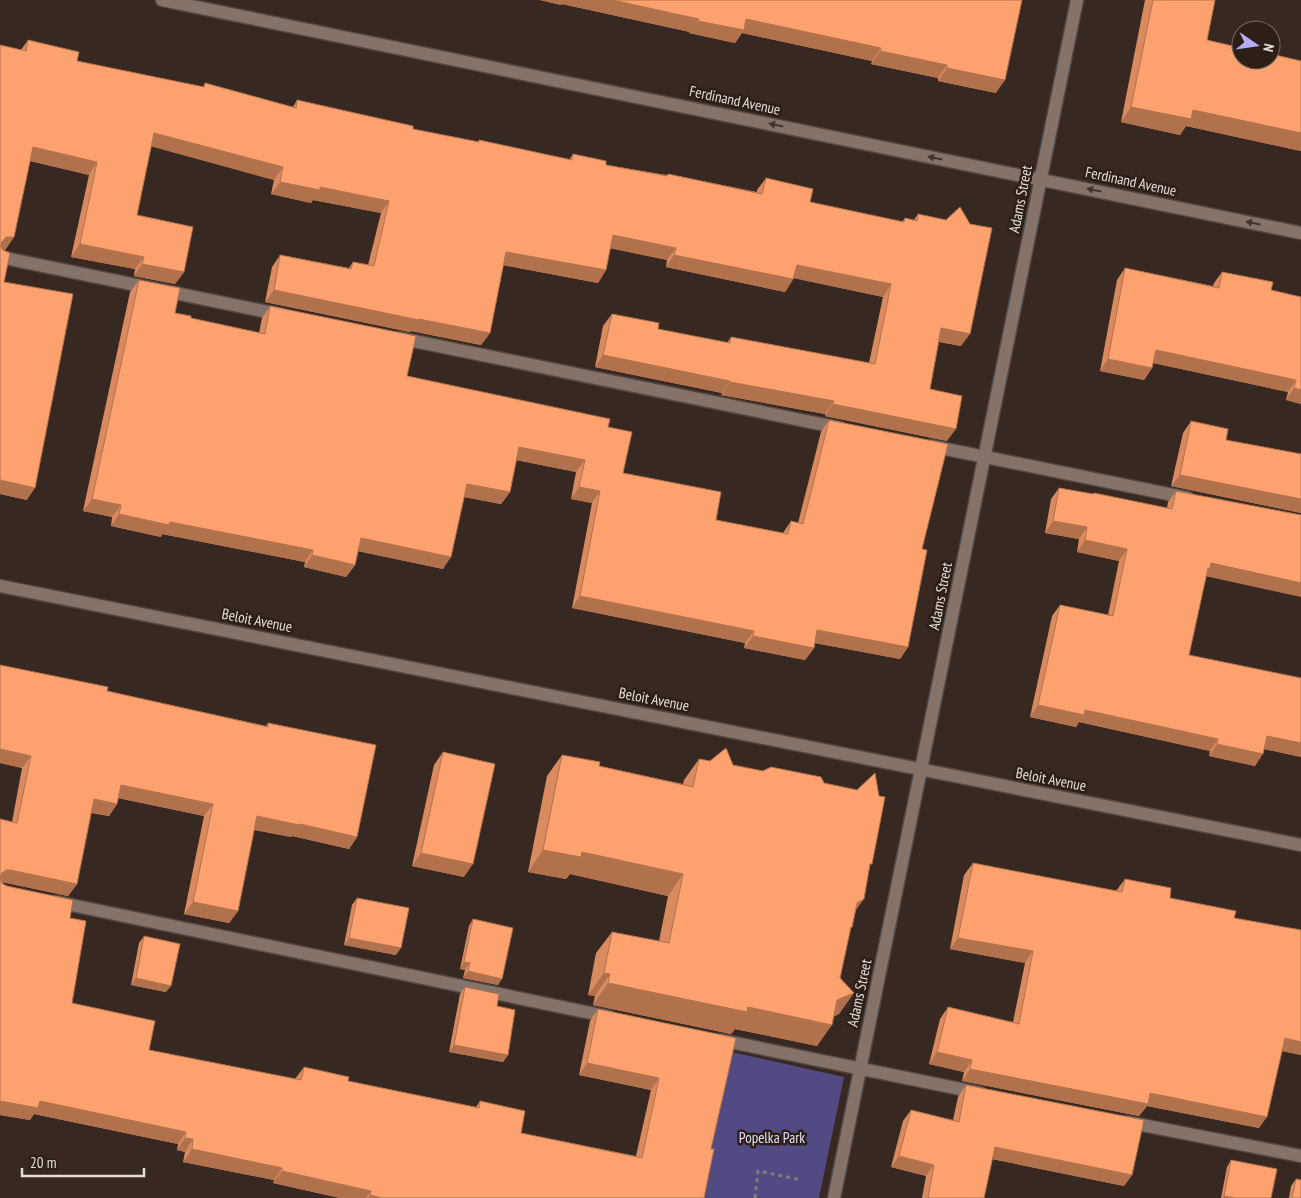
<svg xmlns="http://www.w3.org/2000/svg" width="1301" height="1198" viewBox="0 0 1301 1198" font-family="'PT Sans Narrow',sans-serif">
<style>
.green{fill:#524a83}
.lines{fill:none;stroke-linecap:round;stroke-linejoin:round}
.service-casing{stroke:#534640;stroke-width:15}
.minor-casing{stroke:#534640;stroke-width:15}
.path{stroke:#867a74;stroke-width:3;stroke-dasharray:4 4;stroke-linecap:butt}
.service{stroke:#85736a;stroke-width:12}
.minor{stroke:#85736a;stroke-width:12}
.wall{fill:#da8a5f}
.shaded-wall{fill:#b1714d}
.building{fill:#fda16e;stroke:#b1714d}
.oneway{fill:#43342c}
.labels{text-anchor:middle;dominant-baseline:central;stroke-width:5;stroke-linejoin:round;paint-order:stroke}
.street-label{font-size:15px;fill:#e8ded9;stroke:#2d1f17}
.park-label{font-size:15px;fill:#e1dff6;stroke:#2d1f17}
</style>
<rect width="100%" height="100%" fill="#372821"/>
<!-- green -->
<path class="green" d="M732 1052 844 1077 819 1198H701Z"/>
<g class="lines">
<defs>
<path id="service" d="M0 257 282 315
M399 338 840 428
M931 446 1188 498
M57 902 610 1017
M720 1040 980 1093
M1127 1122 1301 1156"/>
<path id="minor" d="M162 0 1301 233
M0 586 1301 845
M834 1198 1077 0"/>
</defs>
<!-- service casing -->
<use href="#service" class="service-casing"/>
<!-- minor casing -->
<use href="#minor" class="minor-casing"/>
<!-- path -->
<path class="path" d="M755 1198 758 1171 802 1180"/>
<!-- service -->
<use href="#service" class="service"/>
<!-- minor -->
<use href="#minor" class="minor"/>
</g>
<!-- wall -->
<path class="wall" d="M540 0H1022L996 93 938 81V78L871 64 872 61 742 33 735 43 689 33 690 32 562 4 561 5Z
M1145 0H1215L1207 40 1301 61V151L1186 126 1180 135 1121 122Z
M28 40 77 61 203 87 205 83 293 107 297 100 413 129 478 142 479 140 569 160 573 154 606 165 667 175 668 174 757 192V190L766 178 810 202 902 222 905 218 914 220 918 214 961 346 939 342 930 389 947 441 825 416V414L721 395 722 393 595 367 603 326 612 314 658 329 727 343 731 337 869 363 883 297 794 278 785 292 666 267 667 260 610 248 606 270 598 283 503 265 490 333 481 345 411 331 410 332 265 302 272 267 280 255 349 268 353 262 368 265 381 213 313 200 311 203 271 194 274 180 151 146 137 215 184 272 175 284 134 276 135 269 71 257 89 175 30 161 14 237 5 250H2L4 282 27 500 0 494V45L21 50Z
M1125 268 1213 286 1214 283 1222 272 1271 290 1301 297V404L1286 400 1288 392 1153 363 1152 368 1144 380 1100 371 1117 280Z
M139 280 175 313 191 318 259 333 262 318 270 306 407 376 608 427 623 473 716 520 783 533 791 521 798 523 821 432 829 420 922 549 908 647 900 659 815 643 814 648 805 660 744 648 745 643 572 608 592 503 571 499 576 472 516 460 510 492 501 504 464 497 443 569 358 551 355 565 346 577 304 567 305 562 162 534 161 537 111 526 112 517 83 511 130 292Z
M1191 421 1226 440 1301 454V513L1171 486 1183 433Z
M1059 488 1093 494 1094 493 1167 508 1168 502 1176 491 1206 576 1189 655 1301 757 1264 749 1255 766 1209 756 1210 751 1079 722 1076 727 1030 717 1052 616 1060 605 1108 615 1119 561 1077 552 1079 539 1045 533 1051 499Z
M0 665 107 691 266 726 268 723 357 837 349 849 292 836 291 837 254 830 238 911 229 923 184 914 204 816 118 798 117 804 109 816 91 813 77 884 68 896 2 882 3 884 70 918 72 1003 149 1050 295 1079 304 1067 348 1081 476 1107 480 1101 521 1133 636 1156 651 1090 579 1075 590 1021 598 1009 736 1038 711 1149 704 1198H340L273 1183 274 1180 183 1162 185 1152 177 1150 178 1144 34 1114 30 1120 0 1115V819L12 822 22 768 0 763Z
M443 752 464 877 412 866 434 765Z
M562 755 599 766 683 784 684 780 699 759 824 783 869 869 856 910 852 927 850 930 840 978 839 1014 833 1017 817 1046 735 1029 731 1034 593 1005 595 996 588 995 596 953 612 932 659 941 668 896 570 874 566 879 528 872 547 776Z
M973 863 1116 891 1125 879 1170 898 1234 918 1301 930V1055L1282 1051 1259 1128 1147 1106 1139 1116 962 1081 964 1072 929 1064 940 1019 948 1007 1013 1022 1025 963 950 949 964 875Z
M357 898 396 955 344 945 352 905Z
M473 919 498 985 463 978 465 970 460 969 469 926Z
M144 936 166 992 131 985 139 943Z
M465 987 508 1055 503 1062 449 1052 460 994Z
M966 1085 1132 1175 1124 1186 992 1159 984 1198H922L926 1176 891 1167 903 1121 911 1110 953 1120 958 1097Z
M1231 1160 1271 1198H1221L1227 1167Z
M1296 1179 1301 1198H1289L1291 1186Z"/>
<!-- shaded-wall -->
<path class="shaded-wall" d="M540 0H612L699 19 690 32 562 4 561 5Z
M746 19 881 48 872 61 742 33 735 43 689 33 698 21Z
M880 51 947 65 938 78 871 64Z
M947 68 1005 80 996 93 938 81Z
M1131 107 1193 110 1301 133V151L1186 126 1180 135 1121 122Z
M154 133 283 167 274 180 146 145Z
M33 147 97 162 89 175 24 159Z
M280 182 320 187 389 201 381 213 313 200 311 203 271 194Z
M613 235 676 248 667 260 604 247Z
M6 237H14L5 250H0V244Z
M80 244 144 257 135 269 71 257Z
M506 252 606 270 598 283 497 264Z
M674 255 793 279 785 292 666 267Z
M142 264 184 272 175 284 134 276Z
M797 265 891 284 883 297 788 277Z
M274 290 490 333 481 345 411 331 410 332 265 302Z
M941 328 970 334 961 346 933 340Z
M1156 350 1296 380 1288 392 1148 362Z
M603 355 730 381 722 393 595 367Z
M1108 359 1152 368 1144 380 1100 371Z
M730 382 834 401 825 414 721 395Z
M1294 388 1301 390V404L1286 400Z
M833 404 956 429 947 441 825 416Z
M519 447 585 460 576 472 511 459Z
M1180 475 1301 499V513L1171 486Z
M0 480 35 488 27 500 0 494Z
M467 484 510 492 501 504 458 496Z
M579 487 600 491 592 503 571 499Z
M92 499 121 505 112 517 83 511Z
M119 514 170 522 313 550 305 562 162 534 161 537 111 526Z
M1053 521 1087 527 1079 539 1045 533Z
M361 538 451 557 443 569 352 550Z
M1085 540 1127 549 1119 561 1077 552Z
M312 555 355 565 346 577 304 567Z
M1211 563 1301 583V597L1205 576 1201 580Z
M580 596 754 631 745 643 572 608Z
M817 630 908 647 900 659 809 642Z
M753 636 814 648 805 660 744 648Z
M1038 705 1085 710 1218 739 1210 751 1079 722 1076 727 1030 717Z
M1267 736 1301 743V757L1259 748Z
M1217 744 1263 754 1255 766 1209 756Z
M0 749 31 756 22 768 0 763Z
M121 785 213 804 204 816 113 797Z
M94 799 117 804 109 816 85 811Z
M257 816 300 824 357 837 349 849 292 836 291 837 248 828Z
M543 850 582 852 683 874 668 896 570 874 566 879 528 872Z
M421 853 473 864 464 877 412 866Z
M6 870H10L77 884 68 896 1 882 0 876 2 873Z
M864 899 848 921 857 903Z
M193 902 238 911 229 923 184 914Z
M349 938 401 948 396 955 344 945Z
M958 938 1033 951 1025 963 950 949Z
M464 962 470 963 465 970 460 969Z
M468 971 502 979 498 985 463 978Z
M604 973 610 974 595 996 588 995Z
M136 978 171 986 166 992 131 985Z
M608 983 748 1007 832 1025 817 1046 735 1029 731 1034 593 1005Z
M854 993 839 1014 821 1022 837 1000Z
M1285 1038 1301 1042V1055L1277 1050Z
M454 1045 508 1055 503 1062 449 1052Z
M937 1052 972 1060 964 1072 929 1064Z
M587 1063 659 1078 651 1090 579 1075Z
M970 1069 1150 1093 1267 1117 1259 1128 1147 1106 1139 1116 962 1081Z
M0 1101H40L186 1132 178 1144 34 1114 30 1120 0 1115Z
M185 1138 193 1139 185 1152 177 1150Z
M995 1147 1132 1175 1124 1186 987 1158Z
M192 1149 282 1168 274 1180 183 1162Z
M899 1156 934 1165 926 1176 891 1167Z
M282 1171 371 1191 366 1198H340L273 1183Z
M370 1195 382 1198H368Z
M1224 1196 1236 1198H1223Z"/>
<!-- building -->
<path class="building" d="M612 0H1022L1005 80 947 68V65L880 51 881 48 746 19 744 30 698 21 699 19Z
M1153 0H1215L1207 40 1241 48V60H1271V54L1301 61V133L1193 110 1191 119 1131 107Z
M28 40 79 52 77 61 204 87 205 83 296 108 297 100 413 126V129L479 142V140L572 160 573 154 606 161V165L667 176 668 174 762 194 766 178 813 189 810 202 904 222 905 218 917 221 918 214 946 220 960 207 970 224 992 228 970 334 941 328 930 389 962 396 956 429 833 404 834 401 730 382V381L603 355 612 314 659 323 658 329 730 343 731 337 875 364 891 284 797 265 793 279 674 255 676 248 613 235 606 270 506 252 490 333 419 319V320L274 290 280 255 351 269 353 262 374 266 389 201 320 187V190L280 182 283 167 154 133 137 215 193 227 184 272 142 264 144 257 80 244 97 162 33 147 14 237H6L1 243V247L3 250 10 253 4 282 73 294 35 488 0 480V45L26 51Z
M1125 268 1219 288 1222 272 1273 282 1271 290 1301 297V390L1294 388 1296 380 1156 350 1152 368 1108 359Z
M139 280 180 288 175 313 191 316V318L265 334 270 306 416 336 407 376 610 419 608 427 632 432 623 473 721 492 716 520 788 534 791 521 803 524 829 420 948 444 922 549 927 550 908 647 817 630 814 648 753 636 754 631 580 596 600 491 579 487 585 460 519 447 510 492 467 484 451 557 361 538 355 565 312 555 313 550 170 522 169 525 119 514 121 505 92 499Z
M1191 421 1228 429 1226 440 1301 454V499L1180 475Z
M1059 488 1093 494 1094 493 1172 509 1176 491 1301 515V583L1211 563 1210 569 1208 568 1189 655 1301 678V743L1267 736 1263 754 1217 744 1218 739 1085 710 1084 715 1038 705 1060 605 1113 616 1127 549 1085 540 1087 527 1053 521Z
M0 665 108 687 107 691 268 727V723L376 745 357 837 300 824 299 825 257 816 238 911 193 902 213 804 121 785 117 804 94 799 77 884 10 870H6L2 873 0 877 1 881 3 884 7 886 73 900 70 918 86 921 72 1003 155 1021 149 1050 301 1080 304 1067 349 1077 348 1081 479 1108 480 1101 525 1111 521 1133 642 1158 659 1078 587 1063 598 1009 736 1038 711 1149H714L704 1198H382L370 1195 371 1191 282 1171V1168L192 1149 193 1139 185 1138 186 1132 40 1101 38 1108 0 1101V819L17 823 31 756 0 749Z
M726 748 733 765 763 771 771 767 821 777 824 783 857 790 875 773 879 796 885 797 872 864H870L864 899 857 903 852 927H851L840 978 854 993 837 1000 832 1025 748 1007 747 1012 608 983 610 974 604 973 612 932 669 943 683 874 582 852 581 857 543 850 562 755 600 762 599 766 693 787 699 759 710 761Z
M443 752 495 764 473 864 421 853Z
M973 863 1122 892 1125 879 1171 888 1170 898 1236 911 1234 918 1301 930V1042L1285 1038 1267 1117 1150 1093 1148 1104 970 1069 972 1060 937 1052 948 1007 1019 1024 1033 951 958 938Z
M357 898 409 908 401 948 349 938Z
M473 919 513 928 502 979 468 971 470 963 464 962Z
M144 936 180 944 171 986 136 978Z
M465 987 499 994 497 1006 515 1010 508 1055 454 1045Z
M966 1085 1144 1120 1132 1175 995 1147 984 1198H928L934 1165 899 1156 911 1110 959 1122Z
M1231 1160 1277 1169 1271 1198H1236L1224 1196Z
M1296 1179 1301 1180V1198H1292Z"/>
<!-- one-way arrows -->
<defs><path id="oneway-solid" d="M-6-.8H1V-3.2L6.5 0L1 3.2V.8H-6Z" transform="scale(1.25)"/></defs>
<g class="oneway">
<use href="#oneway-solid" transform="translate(776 125) rotate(-168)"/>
<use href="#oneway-solid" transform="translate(935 158) rotate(-168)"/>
<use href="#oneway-solid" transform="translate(1094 190) rotate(-168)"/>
<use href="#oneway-solid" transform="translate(1253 223) rotate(-168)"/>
</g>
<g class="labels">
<!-- street labels -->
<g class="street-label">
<text transform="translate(735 100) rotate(12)">Ferdinand Avenue</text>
<text transform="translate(1131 181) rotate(12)">Ferdinand Avenue</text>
<text transform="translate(1020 199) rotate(-79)">Adams Street</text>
<text transform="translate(940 596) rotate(-79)">Adams Street</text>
<text transform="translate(257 620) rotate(11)">Beloit Avenue</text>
<text transform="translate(654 699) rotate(11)">Beloit Avenue</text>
<text transform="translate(1051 779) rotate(11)">Beloit Avenue</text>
<text transform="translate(859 993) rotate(-78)">Adams Street</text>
</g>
<!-- park labels -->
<g class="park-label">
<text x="772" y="1137">Popelka Park</text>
</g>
</g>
<!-- north arrow -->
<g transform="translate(1256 45) rotate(103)"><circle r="24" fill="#2d1f17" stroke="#786b65"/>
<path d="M0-4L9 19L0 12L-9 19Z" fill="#b5acf8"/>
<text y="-8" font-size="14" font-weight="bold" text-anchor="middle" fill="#e8ded9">N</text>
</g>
<!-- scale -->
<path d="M22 1168v8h122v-8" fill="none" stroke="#e8ded9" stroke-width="2.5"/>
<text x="30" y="1168" font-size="15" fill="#e8ded9" stroke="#2d1f17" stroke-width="4" paint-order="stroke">20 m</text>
</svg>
